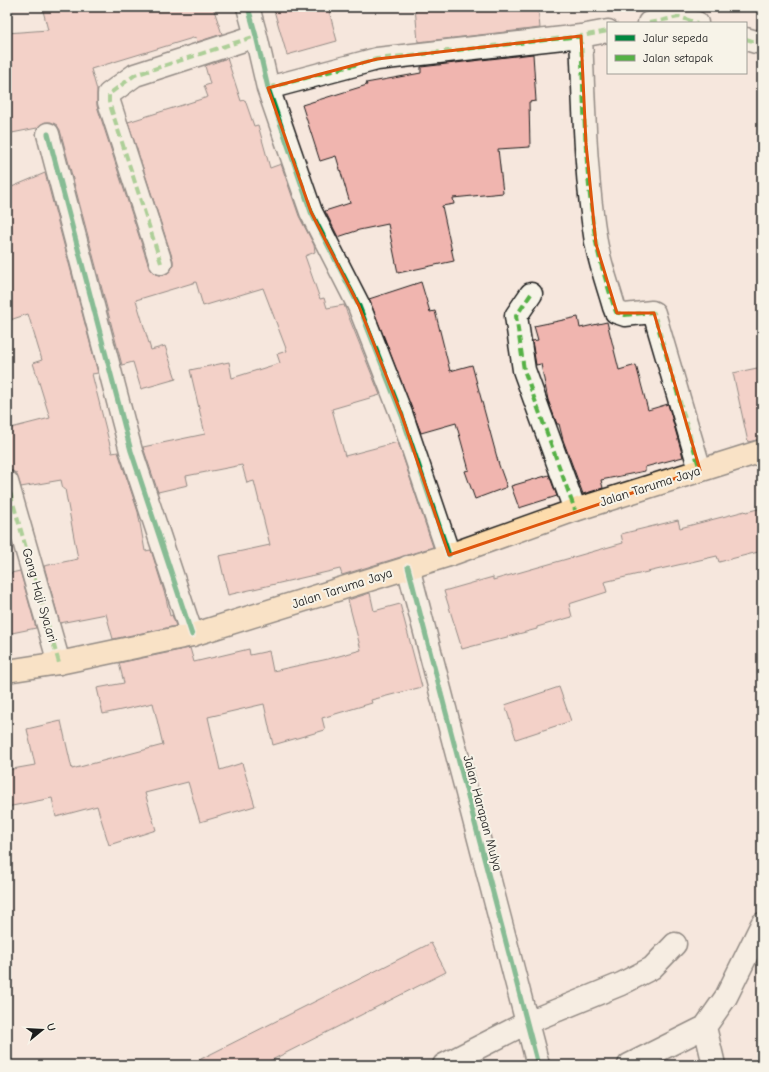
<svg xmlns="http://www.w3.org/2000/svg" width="769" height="1072" viewBox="0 0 769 1072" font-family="'Comic Neue',sans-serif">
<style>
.building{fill:#f0b5af;stroke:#1c1c1c}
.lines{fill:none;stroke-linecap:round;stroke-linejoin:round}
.street-casing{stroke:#1c1c1c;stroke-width:25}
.primary-casing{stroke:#1c1c1c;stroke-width:25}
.street{stroke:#f7f3e8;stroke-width:22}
.primary{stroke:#fddcac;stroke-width:22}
.quiet{stroke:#55b145;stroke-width:4;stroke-dasharray:8 4;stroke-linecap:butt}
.cycleway-casing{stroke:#f7f3e8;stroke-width:8}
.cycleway{stroke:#00873e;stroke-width:5}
.marked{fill:none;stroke:#de560d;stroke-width:3;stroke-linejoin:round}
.labels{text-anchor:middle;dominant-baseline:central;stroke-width:4;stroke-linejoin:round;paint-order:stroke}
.street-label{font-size:13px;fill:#1c1c1c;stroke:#f7f3e8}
</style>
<rect width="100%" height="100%" fill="#f6e7dd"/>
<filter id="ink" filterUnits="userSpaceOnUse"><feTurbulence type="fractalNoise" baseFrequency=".025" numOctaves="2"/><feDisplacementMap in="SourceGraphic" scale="8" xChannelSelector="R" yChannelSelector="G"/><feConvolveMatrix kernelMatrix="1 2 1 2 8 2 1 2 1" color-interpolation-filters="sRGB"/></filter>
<g filter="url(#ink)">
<!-- building -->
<path class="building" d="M42 7H213L222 34 197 42 196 37 91 69 97 90V106L149 267 153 272 158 275H164L170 271 173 266V260L128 122 208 97 204 86 210 84 205 66 227 58 241 101 245 100 254 126 258 125 270 168 281 164 299 216 314 245 315 252 305 256 320 299 324 298 327 308 344 305 380 395 332 409 345 456 398 442 433 547 342 575 340 569 228 595 219 556 270 545 254 481 247 483 242 465 186 476 188 485 158 492 143 447 205 434 190 370 229 362 232 378 280 363 277 354 287 351 263 288 203 306 196 282 136 300 151 350 165 346 176 379 141 389 133 362 122 365 60 130 57 125 51 122H45L40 125 37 128 7 134V33L48 30Z
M273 7H328L337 41 287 55Z
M415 7H538L540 28 418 42Z
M533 54 536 101 529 102 530 147 498 149 503 193 453 198 454 204 442 206 454 261 398 273 388 224 359 230 338 237 325 211 350 203 336 156 320 161 302 105 367 85 366 83 421 73V67Z
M45 173 98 373 92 374 112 453 118 452 138 512 145 551 151 550 166 598 170 616 172 615 176 626 113 639 106 614 60 623 44 566 78 559 65 489H63L61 480 21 487 16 473 10 470H7V429L50 418 33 363 42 360 28 314 7 321V189Z
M421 282 430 312 435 311 450 371 472 365 499 465 507 487 475 499 465 471 469 470 456 423 421 433 369 299Z
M578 317 580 328 607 322 619 370 636 365 648 410 668 404 683 457 645 467V471L601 480 603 488 583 494 563 440 559 424H557L548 400 541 364 536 365 532 341 538 340 534 326Z
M762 367V439L748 442 733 373Z
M549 475 557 496 519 508 511 486Z
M762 508V551L719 562 717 556 604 582 607 592 569 604 572 617 537 627V629L462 649 444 591 493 577V580L623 543 621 534 678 520 680 528 745 511 746 512Z
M20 571 36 628 7 634V574Z
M370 593 374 611 400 604 422 687 371 700 372 703 322 718 325 730 273 745 264 704 208 717 220 770 242 763 255 806 200 822 188 782 145 793 156 830 109 845 97 806 56 817 52 798 7 807V770L35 765 27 729 61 721 72 769 163 745 153 703 103 714 97 688 124 683 119 663 190 648 194 662 249 649 250 655 269 651 273 671 328 659 361 650 348 600Z
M559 687 571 721 516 739 505 705Z
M431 943 446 972 262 1065H189Z"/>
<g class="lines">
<defs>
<path id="street" d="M248 7 256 36 268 88 311 212 359 306 402 416 449 555
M649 23 679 17 697 23
M581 36C584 105 585 174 596 242 600 264 608 286 614 307L616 312 625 315 652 312 654 313 700 470
M746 39 756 42 762 40
M268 88 377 59 581 36 608 31
M48 134 131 451 192 635
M161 263 109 102V94L135 75 256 36
M531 294 516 316 524 370 575 510
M7 482 59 663
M408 567 538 1065
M705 1027 714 1065
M444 1065 526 1023 621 984 652 968 675 944
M629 1065 705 1027 726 997 762 924"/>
<path id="primary" d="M7 671 59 663 192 635 449 555 575 510 762 451"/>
</defs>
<!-- street casing -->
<use href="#street" class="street-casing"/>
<!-- primary casing -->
<use href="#primary" class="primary-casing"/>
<!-- street -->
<use href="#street" class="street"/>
<!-- primary -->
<use href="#primary" class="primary"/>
<!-- quiet -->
<path class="quiet" d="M649 23 679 17 697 23
M581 36C584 105 585 174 596 242 600 264 608 286 614 307L616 312 625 315 652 312 654 313 700 470
M746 39 756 42 762 40
M268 88 377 59 581 36 608 31
M161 263 109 102V94L135 75 256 36
M531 294 516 316 524 370 575 510
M7 482 59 663"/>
<defs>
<path id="cycleway" d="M248 7 256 36 268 88 311 212 359 306 402 416 449 555
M48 134 131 451 192 635
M408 567 538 1065"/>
</defs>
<!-- cycleway casing -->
<use href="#cycleway" class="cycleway-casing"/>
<!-- cycleway -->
<use href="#cycleway" class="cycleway"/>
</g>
</g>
<!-- marked area -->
<path d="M0 0H769V1072H0ZM581 36 586 144 596 244 617 313H654L700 470 449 555 402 416 359 306 311 212 268 88 377 59Z" fill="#f6e7dd" fill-opacity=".55" fill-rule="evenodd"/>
<path class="marked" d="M581 36 586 144 596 244 617 313H654L700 470 449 555 402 416 359 306 311 212 268 88 377 59Z"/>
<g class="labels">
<!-- street labels -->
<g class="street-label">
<text transform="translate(650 486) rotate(-18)">Jalan Taruma Jaya</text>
<text transform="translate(342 588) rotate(-18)">Jalan Taruma Jaya</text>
<text transform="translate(40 595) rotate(74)">Gang Haji Sya,ari</text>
<text transform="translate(483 813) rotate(75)">Jalan Harapan Mulya</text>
</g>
</g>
<!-- margin -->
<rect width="769" height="1072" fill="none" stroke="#f7f3e8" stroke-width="24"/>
<rect x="12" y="12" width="745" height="1048" fill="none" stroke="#1c1c1c" stroke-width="1.5" filter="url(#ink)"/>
<!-- legend -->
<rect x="607" y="22" width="140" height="52" fill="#f7f3e8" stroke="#9f9d96"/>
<rect x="615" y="35" width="20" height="6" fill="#00873e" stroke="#9f9d96"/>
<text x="643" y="42" font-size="12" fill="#1c1c1c">Jalur sepeda</text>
<rect x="615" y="55" width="20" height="6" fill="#55b145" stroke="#9f9d96"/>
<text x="643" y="62" font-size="12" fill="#1c1c1c">Jalan setapak</text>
<!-- north arrow -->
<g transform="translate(42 1030) rotate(72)" stroke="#f7f3e8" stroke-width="3" paint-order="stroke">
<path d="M0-3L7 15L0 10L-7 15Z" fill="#1c1c1c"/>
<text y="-6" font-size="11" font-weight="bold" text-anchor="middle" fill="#1c1c1c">U</text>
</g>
</svg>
